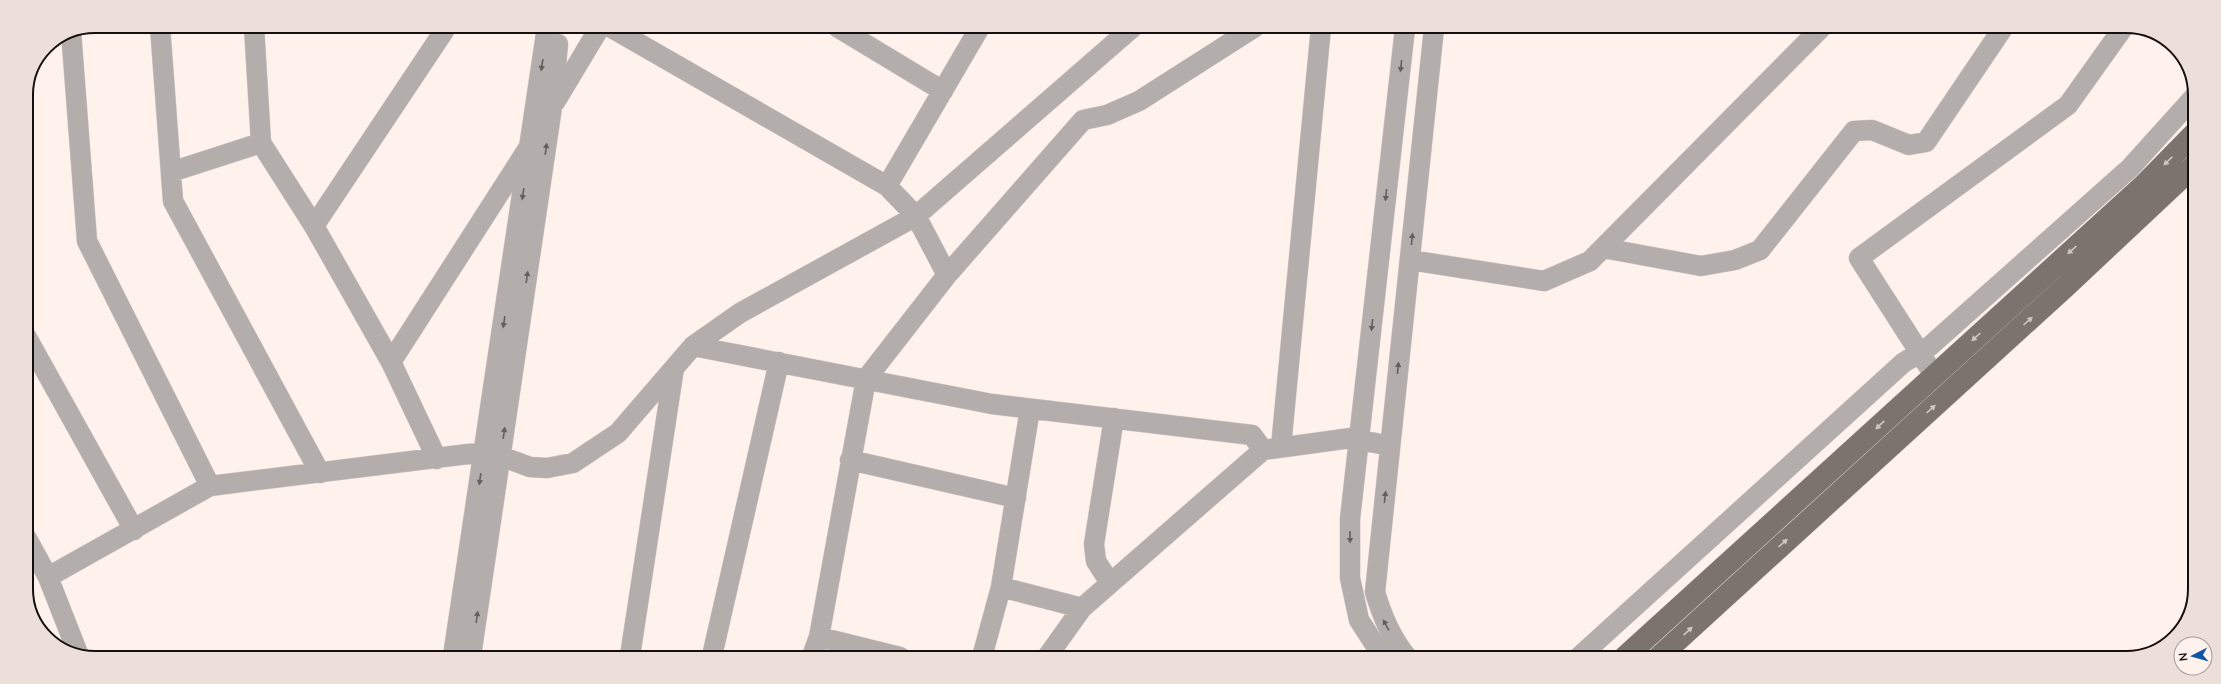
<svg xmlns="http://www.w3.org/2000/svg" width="2221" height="684" viewBox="0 0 2221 684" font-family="Lato,sans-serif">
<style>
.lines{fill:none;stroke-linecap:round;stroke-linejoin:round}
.minor-casing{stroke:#dacdc8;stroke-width:21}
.major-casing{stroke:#dacdc8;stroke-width:23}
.minor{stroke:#b3aeab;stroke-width:20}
.major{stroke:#7d736e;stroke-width:22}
.oneway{fill:#645f5c}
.oneway2{fill:#d2c5bf}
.rim{fill:none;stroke:#15100e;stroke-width:2}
</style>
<rect width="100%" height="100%" fill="#fff1eb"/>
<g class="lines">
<defs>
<path id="minor" d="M160 26 173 201 320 473
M254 26 261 143 314 226 391 362 437 459
M610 27 887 186 916 216 947 275
M837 27 943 91
M71 31 87 241 210 486
M555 102 600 27
M171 172 261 143
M887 186 980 27
M314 226 444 31 439 26
M1603 248 1701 266 1735 260 1760 250 1854 131 1872 130 1909 145 1926 142 2003 28
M1410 260 1544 281 1590 261 1821 28
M26 336 134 530
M693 346 992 404 1252 435 1263 450
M391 362 527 150
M1934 375 1859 258 2068 105 2123 28
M1281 447 1321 27
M850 460 1016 498
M26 537 48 577 79 656
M48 577 210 486 484 452 500 456 530 467 547 468 573 463 618 433 693 346 740 313 916 216 1133 27
M1110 583 1096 561 1094 544 1114 418
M1001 587 1082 608
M819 637 900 657
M453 656 547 27
M471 656 552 107 558 44
M630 656 674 368
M712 656 779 362
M812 656 819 637 866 379 947 275 1083 120 1107 115 1139 101 1255 27
M982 657 1001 587 1030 409
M1047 657 1082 608 1263 450 1351 438 1390 446
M1383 657 1359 620 1350 578V519L1405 28
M1407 657C1391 638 1382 616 1375 592L1434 28
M1579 657 1903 363 1930 346 2130 168 2195 96"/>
<path id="major" d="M1625 657 2143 186 2195 133
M1659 657 2066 286 2195 165"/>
</defs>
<!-- minor casing -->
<use href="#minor" class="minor-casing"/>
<!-- major casing -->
<use href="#major" class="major-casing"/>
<!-- minor -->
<use href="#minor" class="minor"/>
<!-- major -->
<use href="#major" class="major"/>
</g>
<!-- one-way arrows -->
<defs><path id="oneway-solid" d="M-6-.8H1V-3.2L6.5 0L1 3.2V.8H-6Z"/></defs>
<g class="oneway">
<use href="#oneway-solid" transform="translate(542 65) rotate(99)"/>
<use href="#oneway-solid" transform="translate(1401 66) rotate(96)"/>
<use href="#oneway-solid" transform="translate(546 149) rotate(-82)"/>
<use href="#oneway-solid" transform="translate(523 194) rotate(99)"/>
<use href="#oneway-solid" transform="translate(1386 195) rotate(96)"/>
<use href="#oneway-solid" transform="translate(1412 239) rotate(-84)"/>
<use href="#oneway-solid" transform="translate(527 277) rotate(-82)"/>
<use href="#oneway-solid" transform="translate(504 322) rotate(99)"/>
<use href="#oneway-solid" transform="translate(1372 325) rotate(96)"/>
<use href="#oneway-solid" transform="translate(1398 368) rotate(-84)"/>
<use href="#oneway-solid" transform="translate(504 433) rotate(-82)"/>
<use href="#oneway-solid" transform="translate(480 479) rotate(98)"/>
<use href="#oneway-solid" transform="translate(1385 497) rotate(-84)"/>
<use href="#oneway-solid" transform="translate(1350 537) rotate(89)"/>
<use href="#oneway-solid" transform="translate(477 617) rotate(-82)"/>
<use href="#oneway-solid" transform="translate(1386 625) rotate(-118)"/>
</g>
<g class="oneway2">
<use href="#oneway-solid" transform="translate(2168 161) rotate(135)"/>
<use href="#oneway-solid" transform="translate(2072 250) rotate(138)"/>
<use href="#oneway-solid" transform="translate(2028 321) rotate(-42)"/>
<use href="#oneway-solid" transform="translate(1976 337) rotate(138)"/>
<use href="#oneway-solid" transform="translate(1931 409) rotate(-42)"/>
<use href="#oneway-solid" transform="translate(1880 425) rotate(137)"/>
<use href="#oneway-solid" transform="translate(1783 543) rotate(-42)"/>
<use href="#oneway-solid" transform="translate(1688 631) rotate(-43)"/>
</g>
<!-- crop -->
<path d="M0 0H2221V684H0ZM95 33H2126A62 62 0 0 1 2188 95V589A62 62 0 0 1 2126 651H95A62 62 0 0 1 33 589V95A62 62 0 0 1 95 33Z" fill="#ecdfd9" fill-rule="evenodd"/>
<path class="rim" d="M95 33H2126A62 62 0 0 1 2188 95V589A62 62 0 0 1 2126 651H95A62 62 0 0 1 33 589V95A62 62 0 0 1 95 33Z"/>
<!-- north arrow -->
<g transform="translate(2193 656) rotate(264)"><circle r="19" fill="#fff1eb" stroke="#a19793"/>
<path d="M0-3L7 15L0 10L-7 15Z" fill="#0f56a5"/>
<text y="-6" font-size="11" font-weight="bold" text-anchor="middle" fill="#15100e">N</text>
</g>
</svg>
